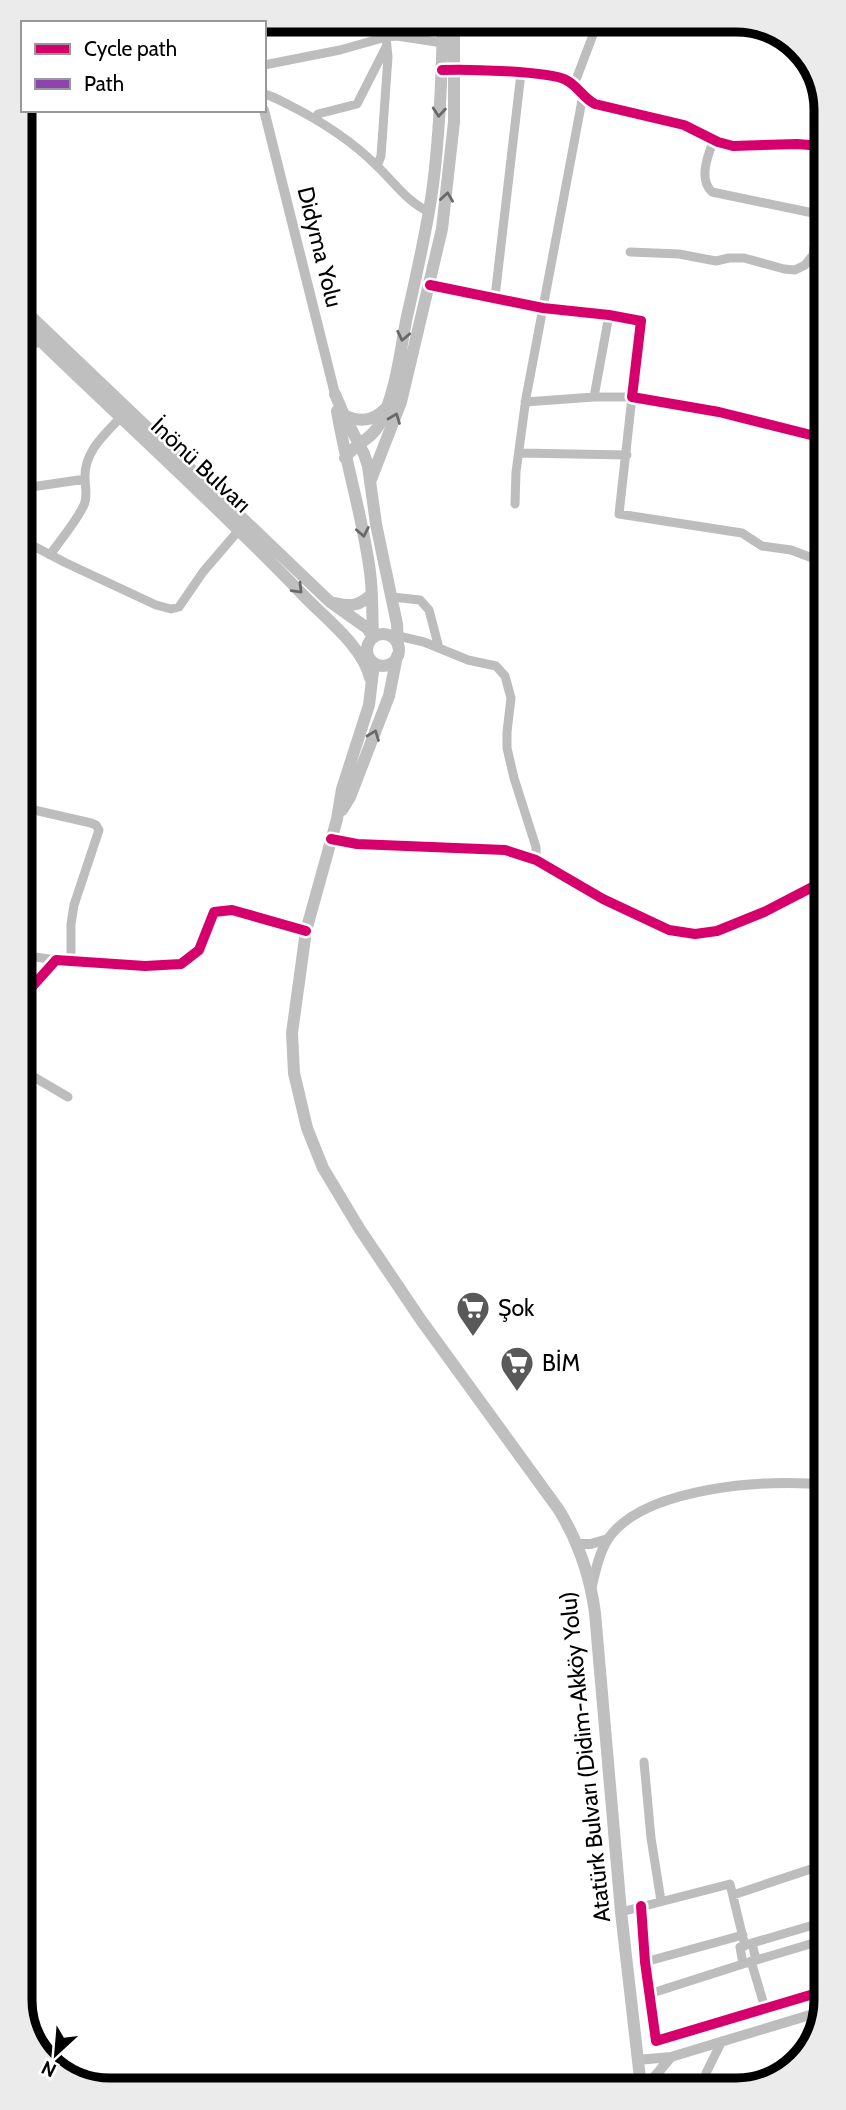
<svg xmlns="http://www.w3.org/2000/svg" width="846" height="2110" viewBox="0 0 846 2110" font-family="Cabin,sans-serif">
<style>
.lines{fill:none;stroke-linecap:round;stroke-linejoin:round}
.minor{stroke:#bdbdbd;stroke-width:9}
.tertiary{stroke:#bdbdbd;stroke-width:10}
.secondary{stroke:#bfbfbf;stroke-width:12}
.quiet{stroke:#8e44ad;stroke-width:9;stroke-dasharray:18 9;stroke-linecap:butt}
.cycleway-casing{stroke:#fff;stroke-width:15}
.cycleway{stroke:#d6006c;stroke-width:10}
.oneway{stroke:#696969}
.labels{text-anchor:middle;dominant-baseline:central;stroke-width:5;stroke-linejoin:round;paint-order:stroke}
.street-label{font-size:23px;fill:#000;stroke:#fff}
.poi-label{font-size:23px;fill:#000;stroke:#fff;text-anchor:start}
.rim{fill:none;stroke:#000;stroke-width:9}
</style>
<rect width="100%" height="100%" fill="#fff"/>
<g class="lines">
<!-- minor -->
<path class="minor" d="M264 65 340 50 386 37 397 36 443 43
M451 69 559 77C575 83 581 97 595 104L684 125 718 142 733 146 797 144 822 146
M574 85 599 19
M264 94C273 96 281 101 289 105 321 121 351 140 377 166 394 182 406 201 429 212
M315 119 318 114 357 104 386 47
M714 139C708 155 698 179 712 192L813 213 822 212
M377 166 381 156 388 57 386 37 382 19
M630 252 679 254 716 261 729 258H744L784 269 795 270 805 265 813 255 819 212
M430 285 543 308 609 315 641 321 632 397 719 412 823 438
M495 297 521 73
M20 351 41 341
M594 397 609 315
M525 402 594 397H632L619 514 742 533 762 546 791 550 823 562
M519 453 627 455
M25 488 85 479
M515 504 516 472 526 398 583 95
M20 539 66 563 156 605 171 609 179 607 203 572 239 530
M50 555C61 539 76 522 84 505 88 496 85 487 85 478 84 452 104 435 120 418
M392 597 420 600 429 610 439 648
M398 636 424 642 468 660 496 666 505 676 511 698 507 732V748L514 778 536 847V860
M21 807 91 823 96 825 99 830 74 905 71 924V961
M331 839 357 844 505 850 536 860 603 899 669 930 695 934 717 931 764 912 824 881
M21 955 56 960
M22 998 56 960 145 966 181 964 199 950 214 912 232 910 306 931
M22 1070 68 1097
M644 1762 651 1838 661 1901
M733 1895 826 1864
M641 1906 645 1962 656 2041 827 1990
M621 1912 730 1884 745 1946
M752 1943 827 1921
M756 1960 752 1943 740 1947 743 1964 827 1939
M751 1961 765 2008
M645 1962 743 1935
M649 1994 743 1964
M707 2086 706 2073 722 2041
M765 2086 766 2085"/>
<!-- tertiary -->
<path class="tertiary" d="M243 19 244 23
M264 110 335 394
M577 1544H591L608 1539
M591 1590C595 1573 599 1553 608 1539 643 1487 769 1478 825 1485
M637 2060 671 2057 823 2011
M646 2087 671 2057"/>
<!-- secondary -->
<path class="secondary" d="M20 306 329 601 367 628 373 637
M20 321C114 413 213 501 304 596 325 618 364 648 370 678
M335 394 344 415 364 454 368 466 376 524 397 624 398 646
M337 411C346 465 363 518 370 572 373 594 372 616 373 637
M344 415C359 423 374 421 386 408
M345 458C354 444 371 440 379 425 395 396 400 354 406 321 416 276 427 231 433 185 440 130 442 74 443 19
M370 482 401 402 442 229 454 122V19
M335 603C351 607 359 606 372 594
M367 650a16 16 0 1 1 32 0a16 16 0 1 1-32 0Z
M374 663 369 705 342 789 337 819 306 931 292 1033 294 1073 307 1128 323 1168 359 1228 421 1320 559 1510C579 1543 590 1575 595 1613L621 1912 641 2087
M342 810 350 797 389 696 397 656"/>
<!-- quiet -->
<path class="quiet" d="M765 2086 766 2085"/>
<defs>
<path id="cycleway" d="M442 70C465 69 549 71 566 80 578 86 583 98 595 104L684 125 718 142 733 146 797 144 822 146
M430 285 543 308 609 315 641 321 632 397 719 412 823 438
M331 839 357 844 505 850 536 860 603 899 669 930 695 934 717 931 764 912 824 881
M22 998 56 960 145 966 181 964 199 950 214 912 232 910 306 931
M641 1906 645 1962 656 2041 827 1990"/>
</defs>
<!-- cycleway casing -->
<use href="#cycleway" class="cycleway-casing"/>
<!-- cycleway -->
<use href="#cycleway" class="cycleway"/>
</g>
<!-- one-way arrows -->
<defs><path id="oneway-chevron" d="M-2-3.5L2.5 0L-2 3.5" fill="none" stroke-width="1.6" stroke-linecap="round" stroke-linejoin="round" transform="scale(1.75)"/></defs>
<g class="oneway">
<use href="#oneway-chevron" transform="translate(439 112) rotate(95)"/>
<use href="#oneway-chevron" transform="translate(447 197) rotate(-82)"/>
<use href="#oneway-chevron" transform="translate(403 336) rotate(102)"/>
<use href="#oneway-chevron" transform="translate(395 418) rotate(-69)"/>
<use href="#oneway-chevron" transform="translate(363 532) rotate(79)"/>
<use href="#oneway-chevron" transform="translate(298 589) rotate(46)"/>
<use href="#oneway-chevron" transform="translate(374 735) rotate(-69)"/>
</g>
<!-- icons -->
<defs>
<symbol id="supermarket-pin" viewBox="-11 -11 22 30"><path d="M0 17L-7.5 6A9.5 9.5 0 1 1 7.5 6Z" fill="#595959" stroke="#fff"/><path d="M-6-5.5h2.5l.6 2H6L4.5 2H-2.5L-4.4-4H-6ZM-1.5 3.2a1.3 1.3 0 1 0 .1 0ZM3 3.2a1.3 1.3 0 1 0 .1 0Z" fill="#fff"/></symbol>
</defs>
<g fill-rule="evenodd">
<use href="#supermarket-pin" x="454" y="1289" width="38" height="52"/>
<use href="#supermarket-pin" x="498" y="1344" width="38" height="52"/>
</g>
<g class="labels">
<!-- street labels -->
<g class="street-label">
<text transform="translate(320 247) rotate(76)">Didyma Yolu</text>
<text transform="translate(201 465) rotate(43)">İnönü Bulvarı</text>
<text transform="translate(585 1757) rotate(-96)">Atatürk Bulvarı (Didim-Akköy Yolu)</text>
</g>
<!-- poi labels -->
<g class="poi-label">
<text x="498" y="1308">Şok</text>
<text x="542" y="1363">BİM</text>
</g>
</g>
<!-- crop -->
<path d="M0 0H846V2110H0ZM110 32H736A78 78 0 0 1 814 110V2000A78 78 0 0 1 736 2078H110A78 78 0 0 1 32 2000V110A78 78 0 0 1 110 32Z" fill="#ebebeb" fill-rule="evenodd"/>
<path class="rim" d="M110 32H736A78 78 0 0 1 814 110V2000A78 78 0 0 1 736 2078H110A78 78 0 0 1 32 2000V110A78 78 0 0 1 110 32Z"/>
<!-- legend -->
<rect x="21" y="21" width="245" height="91" fill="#ffffff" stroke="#999999" stroke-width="2"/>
<rect x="35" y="44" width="35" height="10" fill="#d6006c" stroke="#999999" stroke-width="2"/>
<text x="84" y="56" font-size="21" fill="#000000">Cycle path</text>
<rect x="35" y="79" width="35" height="10" fill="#8e44ad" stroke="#999999" stroke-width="2"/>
<text x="84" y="91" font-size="21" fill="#000000">Path</text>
<!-- north arrow -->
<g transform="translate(56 2054) rotate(206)" stroke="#ffffff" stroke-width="5" paint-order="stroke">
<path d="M0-5L12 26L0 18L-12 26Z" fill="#000000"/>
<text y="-10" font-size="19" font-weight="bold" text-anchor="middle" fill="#000000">N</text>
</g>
</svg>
